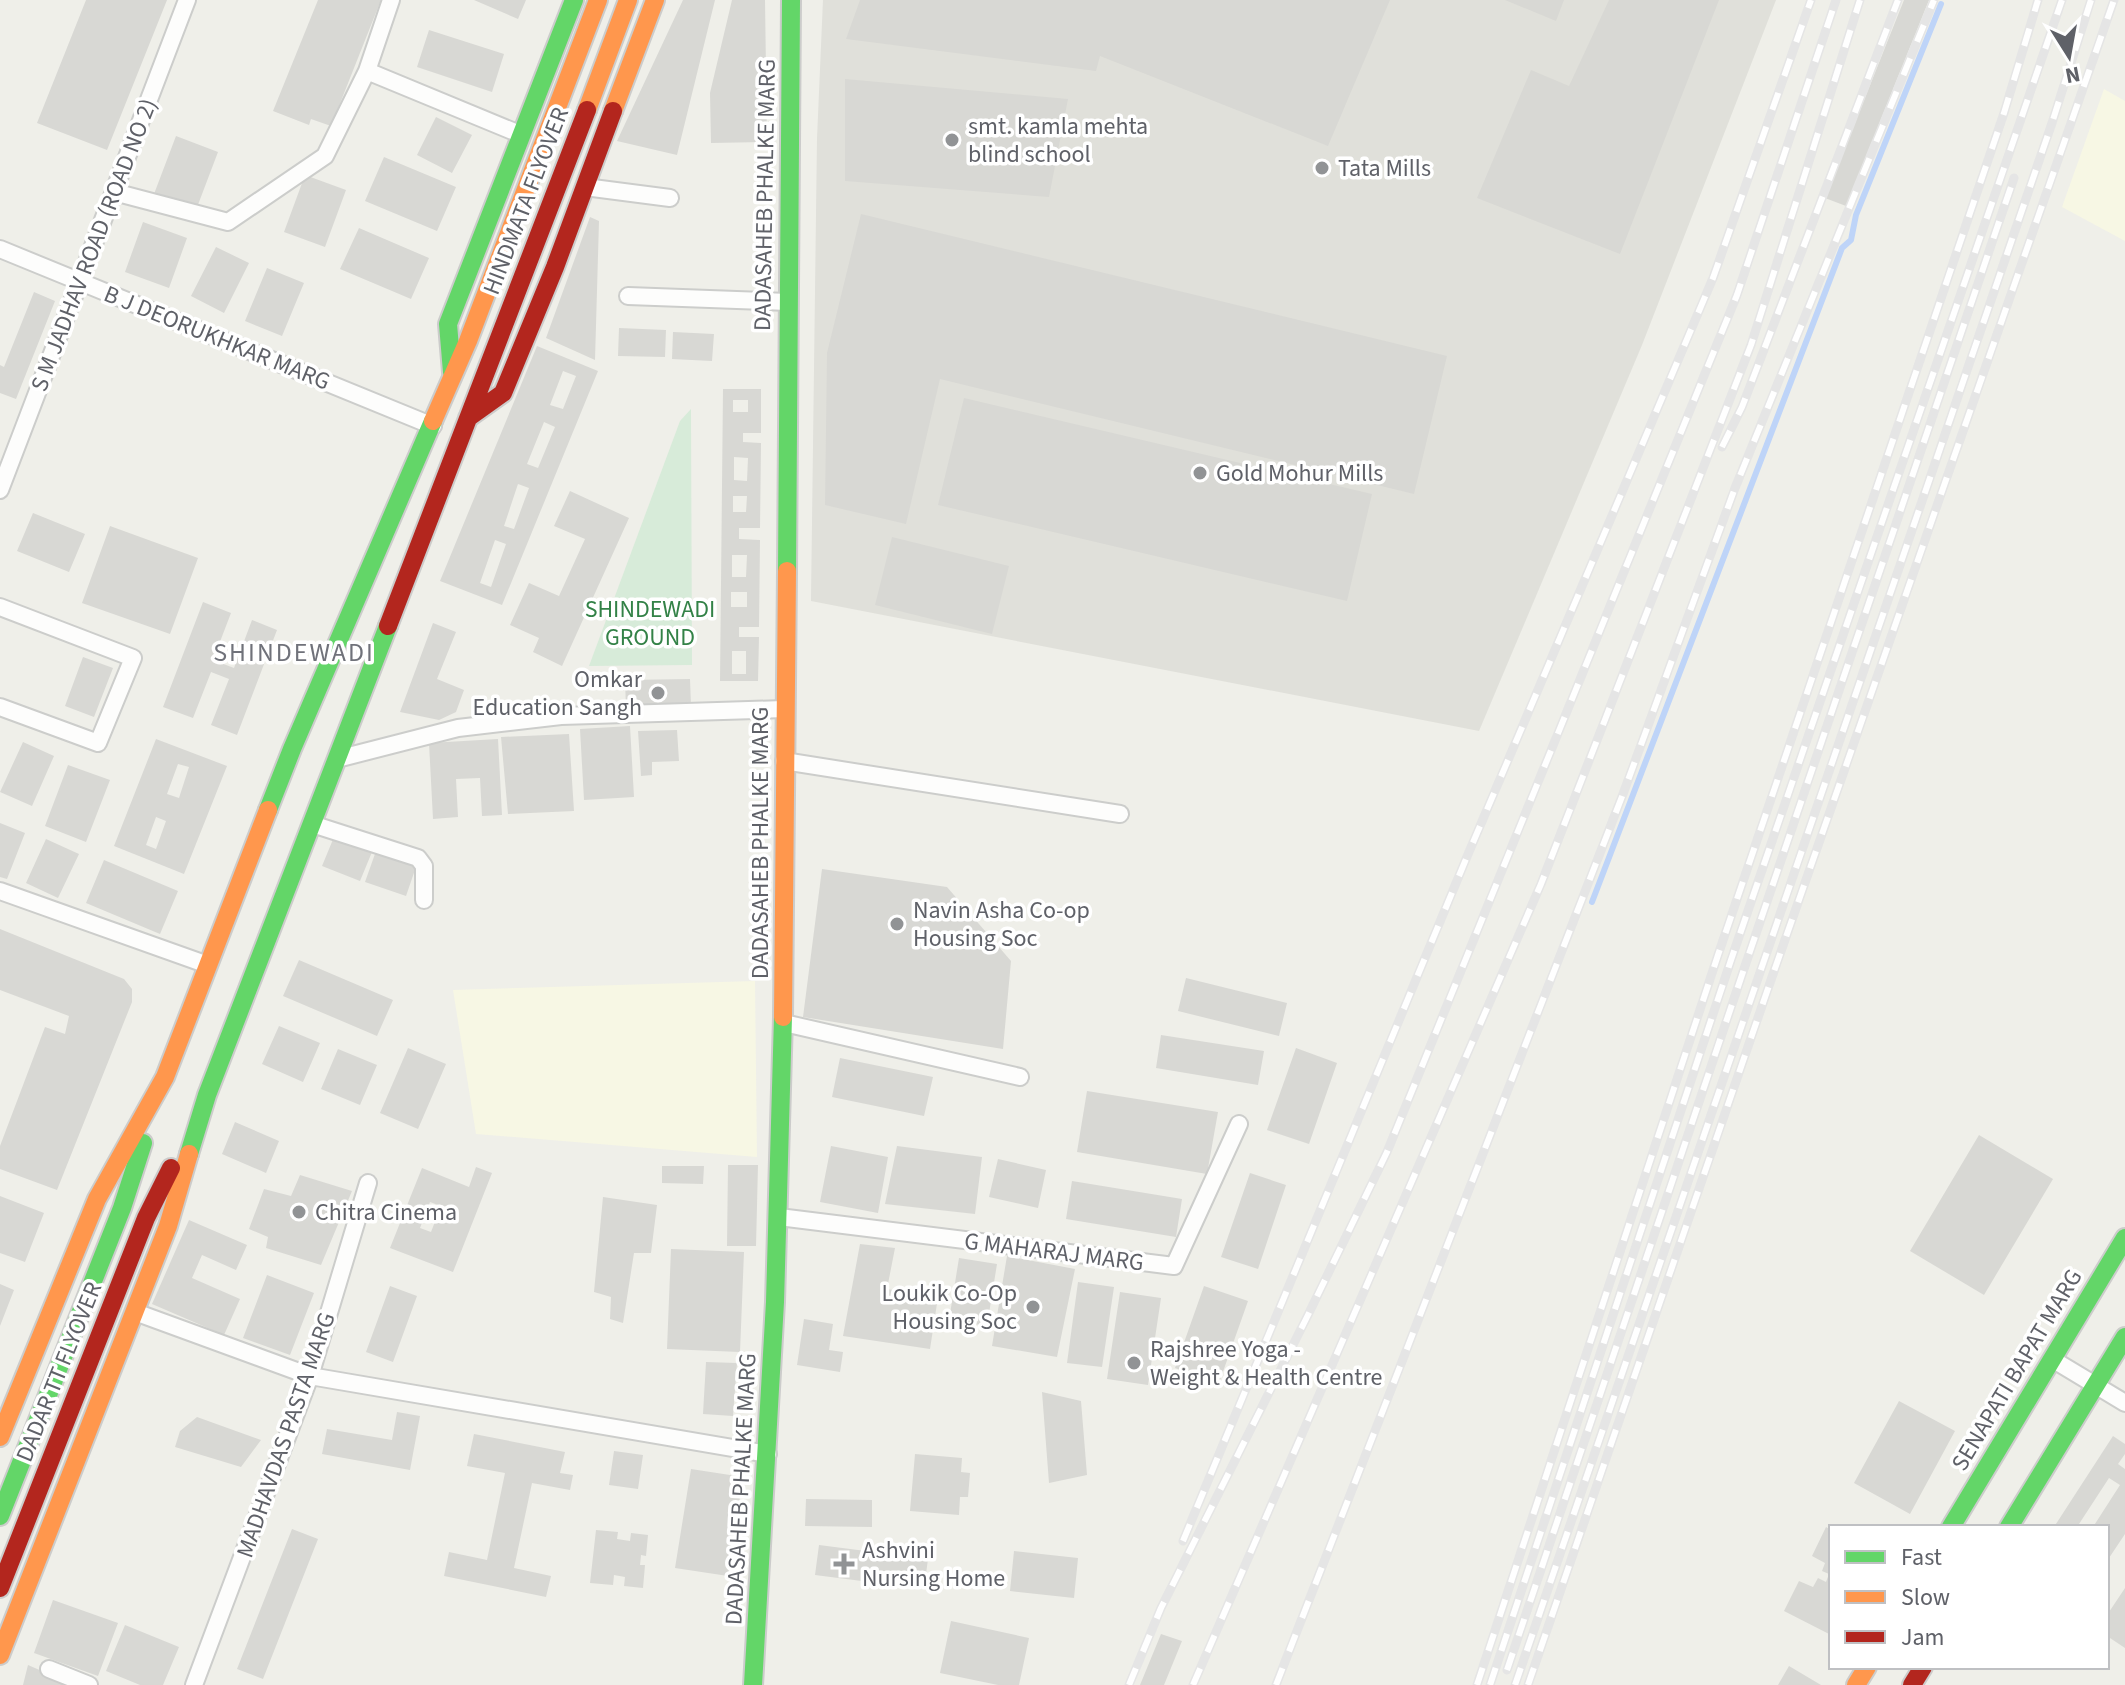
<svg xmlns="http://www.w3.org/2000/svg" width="2125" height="1685" viewBox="0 0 2125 1685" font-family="'Source Sans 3',sans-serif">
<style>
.commercial{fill:#f7f7e4}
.industrial{fill:#e0e0da}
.green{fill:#d7ebd9}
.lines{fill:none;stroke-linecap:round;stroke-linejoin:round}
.stream{stroke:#bed4f8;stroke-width:6}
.building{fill:#d8d8d4;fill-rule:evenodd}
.street-casing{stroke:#cccdcb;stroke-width:20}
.fast-casing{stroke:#cccccb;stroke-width:22}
.slow-casing{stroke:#cccccb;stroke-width:22}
.jam-casing{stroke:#cccccb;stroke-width:22}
.street{stroke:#fdfdfc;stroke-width:16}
.fast{stroke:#63d668;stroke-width:18}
.slow{stroke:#ff974d;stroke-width:18}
.jam{stroke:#b3261e;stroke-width:18}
.rail-casing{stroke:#e5e5e5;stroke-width:9}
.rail{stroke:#fff;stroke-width:6;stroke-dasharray:18;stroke-linecap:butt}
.poi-dot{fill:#919395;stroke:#fff;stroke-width:3}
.labels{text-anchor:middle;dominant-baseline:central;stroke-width:7;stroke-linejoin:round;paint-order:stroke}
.poi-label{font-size:24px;fill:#5f6168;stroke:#fff;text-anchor:start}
.street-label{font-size:24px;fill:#5f6168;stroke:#fff}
.park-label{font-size:24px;fill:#338247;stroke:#fff}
.neighbourhood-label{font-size:26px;letter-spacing:2px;fill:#70727a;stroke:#fff}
</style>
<rect width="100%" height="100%" fill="#efefe9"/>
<!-- commercial -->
<path class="commercial" d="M2104 89 2125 101V241L2062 207Z
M755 981 757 1157 476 1134 453 990Z"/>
<!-- industrial -->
<path class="industrial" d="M823 0H1776L1642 345 1479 731 811 601 817 139Z"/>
<!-- green -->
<path class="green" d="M691 409 692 665 589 666 680 421Z"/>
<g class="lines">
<!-- stream -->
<path class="stream" d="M1592 902 1842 248 1851 240 1856 215 1941 4"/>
</g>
<!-- building -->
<path class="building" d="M86 0H167L107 150 37 123Z
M318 0H381L331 126 311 119 309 125 273 111Z
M474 0H526L518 19Z
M683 0H715L677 155 617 141Z
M732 0H765L767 142 711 143 710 93Z
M860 0H1390L1328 146 1100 56 1096 71 846 39Z
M1505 0H1564L1556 21Z
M1609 0H1719L1620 254 1477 198 1531 70 1569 86Z
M1904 0H1929L1846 206 1825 198Z
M429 30 504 54 492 92 417 67Z
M845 79 1068 99 1049 197 845 181Z
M436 117 472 135 452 173 417 155Z
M176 136 218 152 196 210 154 194Z
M384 157 456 187 437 231 365 201Z
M305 175 346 190 325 247 284 232Z
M861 214 1447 356 1414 494 940 379 906 524 825 505 827 353Z
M590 217 599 221 595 360 546 338Z
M143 222 187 238 169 288 125 272Z
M359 228 429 258 411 299 340 269Z
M216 247 249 263 224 313 191 296Z
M267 268 304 283 282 336 245 321Z
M34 292 55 301 16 399 0 393V365L4 367Z
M619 328 666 330 665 357 618 356Z
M673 332 714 334 712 361 672 359Z
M537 346 598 371 502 605 440 581ZM563 371 576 376 563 409 550 405ZM544 422 555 427 538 468 527 464ZM518 484 529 488 514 529 504 526ZM495 540 506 544 491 587 480 583Z
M723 389H761V433H743V442L761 443 760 528H739V539L760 540 759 627H739V637H759L758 681H720ZM733 400H748V412H733ZM734 457 748 458 747 481 734 480ZM733 496H747L746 512H733ZM732 555H747L746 577H732ZM731 592H747V607H731ZM732 651H746V674H732Z
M964 398 1372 494 1347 601 938 505Z
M570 491 629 518 562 666 533 652 539 638 510 625 529 583 559 596 585 539 554 526Z
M33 513 85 534 69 572 17 551Z
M110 526 198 558 170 634 82 603Z
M892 537 1009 566 992 634 875 605Z
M203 602 231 613 213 660 234 668 252 620 277 630 237 735 211 725 229 679 211 672 193 718 163 707Z
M433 623 456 632 437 679 464 690 456 712 439 720 400 712Z
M83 657 113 668 94 717 65 706Z
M690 679 691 706 626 708 625 680Z
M630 726 634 797 584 800 580 729Z
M677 730 679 761 652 762V775L641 776 638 731Z
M569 734 574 811 508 814 501 737Z
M156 739 227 766 184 874 114 846ZM178 764 189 767 179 798 167 794ZM156 817 166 821 156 849 146 845Z
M498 739 502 815 482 816 480 778 456 779 458 817 433 819 429 743Z
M23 742 54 756 32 806 0 792Z
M68 765 110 780 86 842 45 826Z
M0 823 25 833 7 879 0 877Z
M334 837 372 852 360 881 322 866Z
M46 839 79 854 58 898 26 883Z
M376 851 417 864 406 896 365 882Z
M104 860 178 891 160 934 86 903Z
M822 869 947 887 1011 961 1003 1049 803 1017Z
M0 929 124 979 132 989V1002L57 1190 0 1169V1146L45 1027 65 1034 69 1016 0 990Z
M299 960 393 1000 377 1036 283 996Z
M1186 978 1287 1003 1279 1036 1178 1011Z
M279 1026 320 1043 303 1082 262 1064Z
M1161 1035 1264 1051 1258 1085 1156 1068Z
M408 1048 446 1064 418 1129 380 1113Z
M1296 1048 1337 1063 1309 1144 1267 1130Z
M338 1049 377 1065 360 1105 321 1089Z
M840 1058 933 1077 924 1116 832 1097Z
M1087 1091 1218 1112 1207 1174 1077 1152Z
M235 1122 279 1141 266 1173 222 1154Z
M1979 1135 2053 1179 1984 1295 1910 1251Z
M831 1146 888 1157 878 1213 820 1202Z
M897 1146 982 1157 975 1214 885 1204Z
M998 1159 1046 1170 1038 1208 989 1197Z
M728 1165H758L756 1246H727Z
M662 1166H704L703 1184 662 1183Z
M476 1167 492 1173 453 1272 390 1248 422 1168 469 1187ZM430 1202 441 1206 431 1232 420 1228Z
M1250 1173 1286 1185 1258 1269 1221 1257Z
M300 1175 352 1191 321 1265 266 1248 268 1237 249 1229 264 1189 291 1196Z
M1072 1181 1182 1199 1176 1237 1066 1219Z
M0 1196 44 1213 25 1262 0 1253Z
M603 1197 657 1205 651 1253H634L623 1323 610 1319 611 1297 594 1292Z
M189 1220 247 1245 236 1270 202 1255 192 1278 240 1299 224 1335 152 1304Z
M860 1244 895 1248 887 1289 938 1297 930 1349 843 1336Z
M671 1249 744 1252 740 1352 667 1349Z
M1007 1256 1075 1269 1057 1357 992 1346Z
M959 1258 997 1264 987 1326 949 1320Z
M267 1275 314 1293 290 1355 243 1338Z
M1078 1282 1114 1287 1102 1367 1067 1363Z
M0 1284 14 1290 0 1326Z
M390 1286 417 1296 393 1362 366 1352Z
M1204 1286 1248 1301 1219 1383 1175 1368Z
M1120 1292 1161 1298 1148 1385 1107 1379Z
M804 1319 833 1324 829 1350 843 1352 840 1372 797 1365Z
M706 1362 737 1363 733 1416 703 1414Z
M1042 1392 1081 1401 1087 1475 1049 1483Z
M1899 1401 1955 1431 1910 1514 1854 1483Z
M397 1412 420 1416 410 1470 322 1454 327 1429 392 1440Z
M197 1417 261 1440 241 1467 175 1447 180 1431Z
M474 1434 565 1452 560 1473 573 1475 570 1490 532 1483 514 1568 551 1576 546 1597 444 1576 449 1552 487 1560 505 1473 467 1466Z
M2113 1436 2125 1444V1454L2118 1464 2125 1469V1534L2107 1561V1527H2093L2120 1485 2109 1478 2079 1524 2085 1527H2054Z
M614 1451 643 1455 638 1489 609 1485Z
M915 1454 962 1458 961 1472 970 1473 968 1497H960L959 1515 910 1511Z
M691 1469 743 1477 728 1576 675 1568Z
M806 1499 872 1500V1527L805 1526Z
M1826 1527 1831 1530V1635L1784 1611 1799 1581 1813 1587 1818 1578 1826 1582 1829 1574 1822 1571 1825 1563 1812 1556Z
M292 1529 318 1539 263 1679 237 1669Z
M596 1530 618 1532 617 1539 630 1541 631 1533 648 1535 646 1556 641 1555 640 1565H645L643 1588 624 1586 625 1577 614 1575 613 1585 590 1583Z
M819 1545 928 1559 924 1589 815 1575Z
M1014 1551 1078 1558 1074 1598 1010 1591Z
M2125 1588V1648L2107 1636V1615Z
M53 1600 118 1623 98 1676 34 1653Z
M951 1621 1029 1638 1019 1685H998L940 1673Z
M125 1625 179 1647 163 1685H140L106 1671Z
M1161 1634 1182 1641 1164 1685H1140Z
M28 1665 74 1685H23Z
M1789 1666 1821 1685H1778Z"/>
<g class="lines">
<defs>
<path id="street" d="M367 71 522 135
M585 187 670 198
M114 192 228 222 325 156 367 71 391 0
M0 249 433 426
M628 296 788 302
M0 490 187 0
M0 607 133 658 98 743 0 707
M337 759 458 728 561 716 784 709
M784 761 1120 814
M312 824 418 858 424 866V900
M0 891 208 965
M784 1023 1020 1077
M779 1217 1174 1266 1239 1124
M135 1312 310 1376 768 1454
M2052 1359 2125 1403
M49 1669 89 1685
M194 1685 310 1376 368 1183"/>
<path id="fast" d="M452 372 448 324 574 0
M787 571 791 0
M268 810 292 749 433 421
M189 1154 207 1095 388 626
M0 1516 122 1208 143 1143
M1951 1527 2125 1238
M2009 1527 2125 1337
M753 1685 775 1302 783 1017"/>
<path id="slow" d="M587 110 628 0
M613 111 655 0
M433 421 468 341 598 0
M783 1017 787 571
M0 1437 97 1199 165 1077 268 810
M0 1655 168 1226 189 1154
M1856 1685 1867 1667"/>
<path id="jam" d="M468 418 503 393 555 267 613 111
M388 626 587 110
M0 1588 146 1218 171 1168
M1912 1685 1923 1667"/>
</defs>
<!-- street casing -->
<use href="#street" class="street-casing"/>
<!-- fast casing -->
<use href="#fast" class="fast-casing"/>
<!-- slow casing -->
<use href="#slow" class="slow-casing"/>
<!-- jam casing -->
<use href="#jam" class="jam-casing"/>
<!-- street -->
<use href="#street" class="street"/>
<!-- fast -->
<use href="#fast" class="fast"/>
<!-- slow -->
<use href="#slow" class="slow"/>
<!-- jam -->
<use href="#jam" class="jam"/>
<defs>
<path id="rail" d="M1722 447 1742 407 1898 0
M1183 1541 1466 859 1713 278 1811 0
M1507 1670 1745 966 2014 178
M1129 1685 1161 1608 1307 1317 1387 1152 1737 295 1836 0
M1193 1685 1541 884 1751 345 1860 0
M1276 1685 1623 794 1735 488 1934 0
M1477 1685 1718 955 2004 113 2038 0
M1490 1685 1731 960 2062 0
M1515 1685 2052 123 2091 0
M1528 1685 1772 977 2114 0"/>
</defs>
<!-- rail casing -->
<use href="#rail" class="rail-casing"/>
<!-- rail -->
<use href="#rail" class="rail"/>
</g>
<!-- markers -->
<g class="poi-dot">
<circle cx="952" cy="140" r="8"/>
<circle cx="1322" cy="168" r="8"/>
<circle cx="1200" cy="473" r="8"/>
<circle cx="658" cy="693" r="8"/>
<circle cx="897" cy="924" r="8"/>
<circle cx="299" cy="1212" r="8"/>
<circle cx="1033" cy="1307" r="8"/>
<circle cx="1134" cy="1363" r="8"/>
<path d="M840 1552h8v8h8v8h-8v8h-8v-8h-8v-8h8z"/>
</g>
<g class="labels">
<!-- poi labels -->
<g class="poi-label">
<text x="968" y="126">smt. kamla mehta<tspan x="968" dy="28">blind school</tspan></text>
<text x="1338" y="168">Tata Mills</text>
<text x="1216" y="473">Gold Mohur Mills</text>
<text x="642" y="679" text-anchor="end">Omkar<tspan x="642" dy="28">Education Sangh</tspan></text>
<text x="913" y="910">Navin Asha Co-op<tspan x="913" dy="28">Housing Soc</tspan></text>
<text x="315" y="1212">Chitra Cinema</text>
<text x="1017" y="1293" text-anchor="end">Loukik Co-Op<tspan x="1017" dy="28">Housing Soc</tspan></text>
<text x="1150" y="1349">Rajshree Yoga -<tspan x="1150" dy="28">Weight &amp; Health Centre</tspan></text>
<text x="862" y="1550">Ashvini<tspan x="862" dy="28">Nursing Home</tspan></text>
</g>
<!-- street labels -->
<g class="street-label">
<text transform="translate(765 195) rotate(-89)">DADASAHEB PHALKE MARG</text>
<text transform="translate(526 201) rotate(-69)">HINDMATA FLYOVER</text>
<text transform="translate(94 245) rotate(-69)">S M JADHAV ROAD (ROAD NO 2)</text>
<text transform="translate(217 338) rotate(22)">B J DEORUKHKAR MARG</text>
<text transform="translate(760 843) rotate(-90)">DADASAHEB PHALKE MARG</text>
<text transform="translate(1054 1252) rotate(7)">G MAHARAJ MARG</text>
<text transform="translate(2017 1370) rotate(-59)">SENAPATI BAPAT MARG</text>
<text transform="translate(59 1372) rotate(-68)">DADAR TT FLYOVER</text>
<text transform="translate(286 1435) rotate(-71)">MADHAVDAS PASTA MARG</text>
<text transform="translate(741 1489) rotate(-87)">DADASAHEB PHALKE MARG</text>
</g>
<!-- park labels -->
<g class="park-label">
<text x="650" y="609">SHINDEWADI<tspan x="650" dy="28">GROUND</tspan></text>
</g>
<!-- neighbourhood labels -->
<g class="neighbourhood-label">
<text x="294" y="652">SHINDEWADI</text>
</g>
</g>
<!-- legend -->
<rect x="1829" y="1525" width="280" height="144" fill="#ffffff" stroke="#bfc0c3" stroke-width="2"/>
<rect x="1845" y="1551" width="40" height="12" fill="#63d668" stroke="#bfc0c3" stroke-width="2"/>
<text x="1901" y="1565" font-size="24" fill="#5f6168">Fast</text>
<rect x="1845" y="1591" width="40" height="12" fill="#ff974d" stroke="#bfc0c3" stroke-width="2"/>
<text x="1901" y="1605" font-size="24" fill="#5f6168">Slow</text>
<rect x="1845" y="1631" width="40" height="12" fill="#b3261e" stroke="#bfc0c3" stroke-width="2"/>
<text x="1901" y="1645" font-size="24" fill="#5f6168">Jam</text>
<!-- north arrow -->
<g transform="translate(2069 56) rotate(169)" stroke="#ffffff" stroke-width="6" paint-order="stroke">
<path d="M0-6L14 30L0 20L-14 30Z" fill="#5f6168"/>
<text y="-12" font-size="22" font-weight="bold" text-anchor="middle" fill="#5f6168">N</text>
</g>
</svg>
